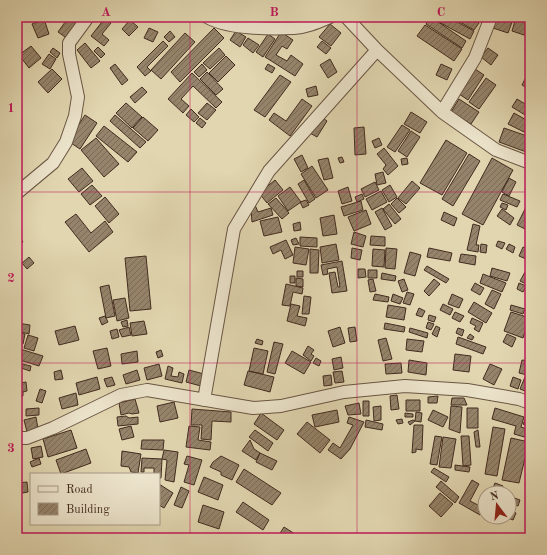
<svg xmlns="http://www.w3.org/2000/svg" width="547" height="555" viewBox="0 0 547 555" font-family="'Old Standard TT',serif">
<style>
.building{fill:url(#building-hatch);stroke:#432b20}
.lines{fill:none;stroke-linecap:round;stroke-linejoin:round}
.minor-casing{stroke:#6a5644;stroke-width:14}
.minor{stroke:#ece4cc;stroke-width:12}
.grid{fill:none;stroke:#c2185b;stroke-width:1;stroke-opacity:0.55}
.neatline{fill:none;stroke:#c2185b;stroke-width:1.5}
.grid-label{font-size:13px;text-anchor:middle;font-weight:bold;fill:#c2185b}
</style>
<defs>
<pattern id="building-hatch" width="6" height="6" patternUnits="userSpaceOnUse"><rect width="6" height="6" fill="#95846b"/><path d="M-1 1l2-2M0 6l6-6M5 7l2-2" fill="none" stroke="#7b6c58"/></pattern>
</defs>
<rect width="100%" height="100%" fill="#e1d6b0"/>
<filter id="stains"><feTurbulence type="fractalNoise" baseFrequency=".005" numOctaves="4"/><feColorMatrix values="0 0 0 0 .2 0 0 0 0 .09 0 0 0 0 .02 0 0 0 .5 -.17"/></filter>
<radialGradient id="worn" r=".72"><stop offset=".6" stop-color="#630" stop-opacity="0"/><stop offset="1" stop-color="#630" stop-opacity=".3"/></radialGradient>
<!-- building -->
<path class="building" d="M29 17H37L38 19 30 21Z
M113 17H124L119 22Z
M431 17 466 41 462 48 426 24Z
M440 17H448L474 31 470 39 437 21Z
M451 17H469L479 23 474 30Z
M497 17H514L508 33 493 28Z
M516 17H530V37L512 31Z
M68 18 78 25 68 39 58 32Z
M105 18 111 23 102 34 109 40 104 46 91 36Z
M44 19 49 34 38 38 32 24Z
M130 20 138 27 129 36 122 29Z
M330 24 341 33 331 46 319 37Z
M425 25 462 49 454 61 417 36Z
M149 28 158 32 153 42 144 38Z
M214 28 224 38 180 82 171 72Z
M170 31 175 37 169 42 164 37Z
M236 31 246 37 240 47 230 40Z
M281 32 293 40 287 49 282 46 276 55 287 61 291 55 303 64 295 76 265 57Z
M185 33 195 42 161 79 151 70Z
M268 34 275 39 263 57 256 52Z
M248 38 259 45 253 53 243 45Z
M163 41 168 46 147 67 151 71 145 76 137 67Z
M322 41 331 48 326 54 317 47Z
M85 43 100 61 91 68 77 50Z
M31 46 41 58 29 68 19 55Z
M98 47 105 54 101 58 94 51Z
M53 48 60 53 57 58 50 52Z
M219 48 225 55 210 69 203 63Z
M488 48 498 55 491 65 481 57Z
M49 54 56 59 50 69 42 64Z
M226 56 235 65 218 82 209 73Z
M330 59 337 72 328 78 320 65Z
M115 64 128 80 122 85 110 68Z
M202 64 207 70 199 77 194 72Z
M268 64 275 68 272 73 265 69Z
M441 64 452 69 447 80 436 75Z
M52 69 62 79 48 93 38 82Z
M475 69 484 75 468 100 459 94Z
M530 69V90L522 85Z
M207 72 223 89 216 95 200 79Z
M192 73 222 102 216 108 193 86 181 99 189 106 183 113 168 99Z
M280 75 291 82 265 117 254 110Z
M486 78 496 85 479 109 469 102Z
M316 86 318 95 308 97 306 89Z
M142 87 147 92 135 103 130 97Z
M302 99 312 106 290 136 269 120 274 113 286 121Z
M459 99 479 112 471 124 451 112Z
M517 99 530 107V118L512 107Z
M126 103 142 117 132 128 116 113Z
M207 103 216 110 207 120 198 113Z
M191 109 199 117 194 122 186 115Z
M411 112 427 122 420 133 404 124Z
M514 113 530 122V130L528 134 508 124Z
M85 115 97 123 80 149 68 141Z
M115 115 146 142 140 148 110 121Z
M319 115 327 121 317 137 308 132Z
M143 117 158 130 148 141 133 128Z
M200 118 206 123 202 128 196 123Z
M402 125 410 130 395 152 387 147Z
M104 126 137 152 128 162 96 136Z
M364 127 366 154 355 155 354 128Z
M504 128 530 137 529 153 499 142Z
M411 131 420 137 407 157 398 151Z
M96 138 119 164 104 177 81 150Z
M379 138 382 145 375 148 372 141Z
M446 140 467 153 442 195 420 183Z
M384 148 398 166 388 175 383 169 386 165 377 154Z
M469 154 480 161 453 206 442 199Z
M302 155 308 168 301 172 294 159Z
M342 157 344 162 340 163 338 158Z
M328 158 333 178 324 180 318 160Z
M407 158 408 164 402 165 401 159Z
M492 158 513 170 483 225 462 214Z
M312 166 328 190 316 198 301 174Z
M82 168 93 181 79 192 68 179Z
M383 172 386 183 377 185 375 174Z
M509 178 516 182 509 196 502 192Z
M275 180 283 190 267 203 259 193Z
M304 180 315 199 309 203 298 184Z
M412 181 420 188 406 204 398 198Z
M375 182 379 190 365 197 361 189Z
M92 185 102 196 90 205 81 194Z
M390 185 397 197 389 202 382 190Z
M290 187 301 202 288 211 278 196Z
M348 187 352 201 342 204 338 191Z
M381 191 387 202 372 210 366 199Z
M362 194 364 199 357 202 355 197Z
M503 194 520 201 517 207 500 200Z
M105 197 119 214 109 223 95 206Z
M276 198 289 213 282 219 268 204Z
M397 198 406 207 399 213 391 204Z
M530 199V228L529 231 517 225Z
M306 200 309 205 303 208 300 202Z
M361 201 363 210 344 216 341 207Z
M502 203 508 205 506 210 500 207Z
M389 204 401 219 395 224 383 209Z
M255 205 258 212 271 208 273 215 252 222 251 210Z
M382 208 392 226 385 230 375 212Z
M502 209 514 218 510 225 497 216Z
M366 210 371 224 354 231 348 217Z
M444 212 457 218 454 226 441 220Z
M76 214 91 233 105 221 113 232 89 252 65 222Z
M334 215 337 234 323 236 320 218Z
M278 217 282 232 264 236 260 221Z
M300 222 301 230 294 231 293 224Z
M473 224 480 226 476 245H479L478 252 467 250Z
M354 232 366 236 363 247 351 244Z
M17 233 23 242 17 246Z
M371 236 385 237V246L370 245Z
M300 237 317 238V247L300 246Z
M296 238 299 244 293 245 291 240Z
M286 240 293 255 285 259 281 250 273 254 270 247Z
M498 241 505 243 502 249 496 246Z
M336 244 339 260 322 263 320 247Z
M481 244 487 245 486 253 480 252Z
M509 244 515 247 513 253 506 249Z
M295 247 309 249 306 265 293 263Z
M523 247 530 250 526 259 519 256Z
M352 248 362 250 360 260 351 258Z
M386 248 397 249 395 269 385 268Z
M429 248 452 253 450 261 427 257Z
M310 249 319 250 318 273H310Z
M373 249 385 250 384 267 372 266Z
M410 252 421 255 415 276 404 273Z
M461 254 476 256 475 265 459 262Z
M146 256 151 309 130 311 125 258Z
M29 257 34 263 27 269 22 263Z
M342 261 347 291 332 293 329 273 335 272 338 287H340L337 267 327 269 328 274 323 275 321 265Z
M427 266 449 279 446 283 424 270Z
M492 268 510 273 507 281 490 276Z
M358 269H365L366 277 358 278Z
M368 270H377V278H368Z
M297 271H303V277H297Z
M525 272 530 275 526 284 520 281Z
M382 273 396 276 395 281 381 279Z
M483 274 506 283 502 292 480 283Z
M290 276H295V283H290Z
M296 278 303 279V287L296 286Z
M373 279 376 291 370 292 368 280Z
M404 279 408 290 402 292 398 281Z
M434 279 440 284 429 296 424 291Z
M475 283 484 288 480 295 471 290Z
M519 283 526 286 523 292 517 289Z
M286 284 303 288 302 294 293 292 290 306 282 305Z
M109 285 115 316 106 318 100 287Z
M492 290 501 294 494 309 485 304Z
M407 292 414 294 410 305 403 303Z
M375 294 389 297 388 302 373 300Z
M393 294 403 298 400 304 391 301Z
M452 294 463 299 459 308 448 304Z
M304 296 311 297 309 314H302Z
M125 298 129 318 117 321 113 300Z
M474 302 492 313 486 323 468 312Z
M291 304 300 306 297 316 307 318 305 326 287 321Z
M443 304 453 309 450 315 440 310Z
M388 305 406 308 404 320 386 317Z
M511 305 525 309 523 314 510 310Z
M419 308 425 311 422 317 416 315Z
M455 312 464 316 460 322 452 318Z
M511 312 530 318 523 338 504 331Z
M429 315 436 317 434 322 428 320Z
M105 316 108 322 102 325 99 318Z
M472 318 483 323 479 332 474 329 476 326 470 323Z
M127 320 128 326 123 327 121 322Z
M144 321 147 334 132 336 130 323Z
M428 322 434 324 431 330 426 328Z
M17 323 30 325 29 334 17 331Z
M385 323 405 327 404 332 384 329Z
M75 326 79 340 59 345 55 331Z
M436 326 440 328 437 337 432 334Z
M129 327 131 335 122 337 119 330Z
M340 327 345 343 333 347 328 331Z
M355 327 357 341 350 342 348 328Z
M410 328 428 333 427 338 409 332Z
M458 328 464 330 462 336 456 333Z
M117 329 119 337 112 339 110 331Z
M17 333 25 334 23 344 17 343Z
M470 334 474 337 472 340 467 338Z
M507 334 516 338 512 347 503 342Z
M28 335 38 338 34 351 24 348Z
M458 337 486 347 483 354 456 344Z
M386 338 392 359 383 361 378 340Z
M257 339 263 341 262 345 255 343Z
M407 339 424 341 422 352 406 350Z
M274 342 283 344 275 374 267 372Z
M308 346 314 350 311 354 314 356 311 361 303 355Z
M17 348 43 356 39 366 17 359Z
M107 348 111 366 98 369 93 351Z
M254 348 268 351 263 374 249 371Z
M161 350 163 356 158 358 156 352Z
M137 351 138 362 122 364 121 354Z
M292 351 311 362 304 374 285 363Z
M455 354 471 356 469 372 453 370Z
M341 357 343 368 334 370 332 359Z
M316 358 321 361 319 366 313 363Z
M409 360 427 363 426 375 408 372Z
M522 360 529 361 527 375 519 373Z
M401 363 402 373 386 374 385 364Z
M22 364 31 366 30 371 21 368Z
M159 364 162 376 147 380 144 368Z
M490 364 502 369 494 385 483 379Z
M168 366 173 368 171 376 178 377 179 372 184 374 182 383 165 379Z
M61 370 63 379 55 380 54 372Z
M137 370 140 380 126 384 123 375Z
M189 370 204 374 201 386 186 382Z
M18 371 20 383 26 382 27 391 23 392V396L17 397V372Z
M248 371 274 377 270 392 244 385Z
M342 371 344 382 335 383 333 372Z
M331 375 332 385 324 386 323 376Z
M97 377 100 389 79 395 76 383Z
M112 377 115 385 107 387 104 379Z
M513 377 521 380 518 389 510 386Z
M525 377 530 379V393L520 389Z
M40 389 46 391 42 403 36 401Z
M76 393 78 405 62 409 59 398Z
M397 395 399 409 391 410 390 396Z
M438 396 437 403H428V397Z
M452 398H464L467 405H451Z
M135 399 139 413 132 414 129 413 121 415 119 403Z
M406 400H420V411H406Z
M363 401H369V416H363Z
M174 402 178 418 160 422 157 406Z
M359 403 361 414 348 415 345 406Z
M381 406V420L374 421 373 407Z
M451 406 462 407 460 433 449 429Z
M39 408V415L26 416V409Z
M467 408H478V428H467Z
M495 408 524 417 521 427 530 430 528 438 514 434 516 426 492 419Z
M192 409 231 412V422L212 421 211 440 201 439 202 425H191Z
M337 410 339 422 315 427 312 415Z
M433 410 448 417 443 427 428 420Z
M416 412 422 413 421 422 415 421Z
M261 413 284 430 277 440 254 424Z
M405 413 413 414V417H405Z
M126 416 129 418 138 417V424L118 426 117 417Z
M36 417 38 429 27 432 24 420Z
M349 417 364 422 350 449 341 459 328 450 333 443 340 448 353 425 347 423Z
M526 418 530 419V428L523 424Z
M402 419 403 423 398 424 396 420Z
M366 420 383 424 382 430 365 427Z
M413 420 415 421 410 425 408 422Z
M307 422 330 440 320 453 297 434Z
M414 425H423L422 450 416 449V452L412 453Z
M131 426 134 437 122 440 119 429Z
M189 426 200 427 198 440 211 442 210 450 186 447Z
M493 427 505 429 497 476 485 474Z
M71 430 77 448 48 457 43 439Z
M255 430 273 443 268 451 249 437Z
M478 430 480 447H476L474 432Z
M435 436 442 437 437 465 430 464Z
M461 436H469L471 465 463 466Z
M443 437 456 439 451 468 439 467Z
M511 438 529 442 519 483 502 480Z
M142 440H164L163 450 141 449Z
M250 440 254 449 260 453 256 460 242 451Z
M41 446 43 457 33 459 31 448Z
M86 449 91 463 61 474 56 460Z
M164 450 178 452 174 482 165 480 167 460 162 459Z
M122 451 141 454 138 473 131 472 129 467 121 466Z
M260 453 277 461 272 470 256 462Z
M187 456 202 460 194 485 184 482 189 465 184 464Z
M221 456 239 465 232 480 221 475V472L210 467 213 462Z
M39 458 41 464 32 467 30 462Z
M142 458 162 459 161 478H159V474H154V468H144V472H141Z
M455 465 470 467 469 472 455 470Z
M434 468 449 477 446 482 431 472Z
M244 469 281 493 272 505 236 482Z
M204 477 223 485 218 500 198 492Z
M472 480 479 484 470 501 484 508 480 515 459 503Z
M441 481 459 497 455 503 436 487Z
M27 482 28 492 17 494V483Z
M495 483 503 486 500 493H491Z
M159 484 173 493 164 508 159 505Z
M181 487 189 491 182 508 174 505Z
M440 493 453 504 441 517 429 506Z
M509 496 520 500 518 506 509 503Z
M243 502 269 520 263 530 236 512Z
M203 505 224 512 219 529 198 522Z
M509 510 516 513 513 520 506 517H509Z
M284 527 295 534 292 538H277Z"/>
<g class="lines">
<defs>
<path id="minor" d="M207 17C228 29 270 29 294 28 307 27 318 22 330 17
M346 17 377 50 442 112 496 150 530 163
M442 112 475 58 491 17
M17 193 53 163 66 142 75 116 78 97 69 54V43L88 17
M204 400 234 229 269 171 377 50
M17 438H27L53 428 121 395 147 390 253 408 281 406 344 392 405 386 467 390 519 399 530 403"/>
</defs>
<!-- minor casing -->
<use href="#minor" class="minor-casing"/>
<!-- minor -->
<use href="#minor" class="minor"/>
</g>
<!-- grid -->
<path class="grid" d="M190 17V538M357 17V538M17 192H530M17 363H530"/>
<!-- margin -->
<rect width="547" height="555" fill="none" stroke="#e1d6b0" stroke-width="44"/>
<!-- legend -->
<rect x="30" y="473" width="130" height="52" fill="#ece4cc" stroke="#a89a87"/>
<rect x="38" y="486" width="20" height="6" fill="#ece4cc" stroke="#a89a87"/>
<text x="66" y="493" font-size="12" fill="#432b20">Road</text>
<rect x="38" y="503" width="20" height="12" fill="url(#building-hatch)" stroke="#a89a87"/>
<text x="66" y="513" font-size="12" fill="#432b20">Building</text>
<!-- north arrow -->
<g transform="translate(497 505) rotate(344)"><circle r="19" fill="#ece4cc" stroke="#a89a87"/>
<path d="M0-3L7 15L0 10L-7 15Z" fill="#8f2418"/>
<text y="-6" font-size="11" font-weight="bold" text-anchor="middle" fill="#432b20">N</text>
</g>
<rect x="22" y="22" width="503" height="511" class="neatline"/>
<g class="grid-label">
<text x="106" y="16">A</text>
<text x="274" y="16">B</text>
<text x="441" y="16">C</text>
<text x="11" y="112">1</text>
<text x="11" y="282">2</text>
<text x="11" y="452">3</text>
</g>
<rect width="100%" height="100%" filter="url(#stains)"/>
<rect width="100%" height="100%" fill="url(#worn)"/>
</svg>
